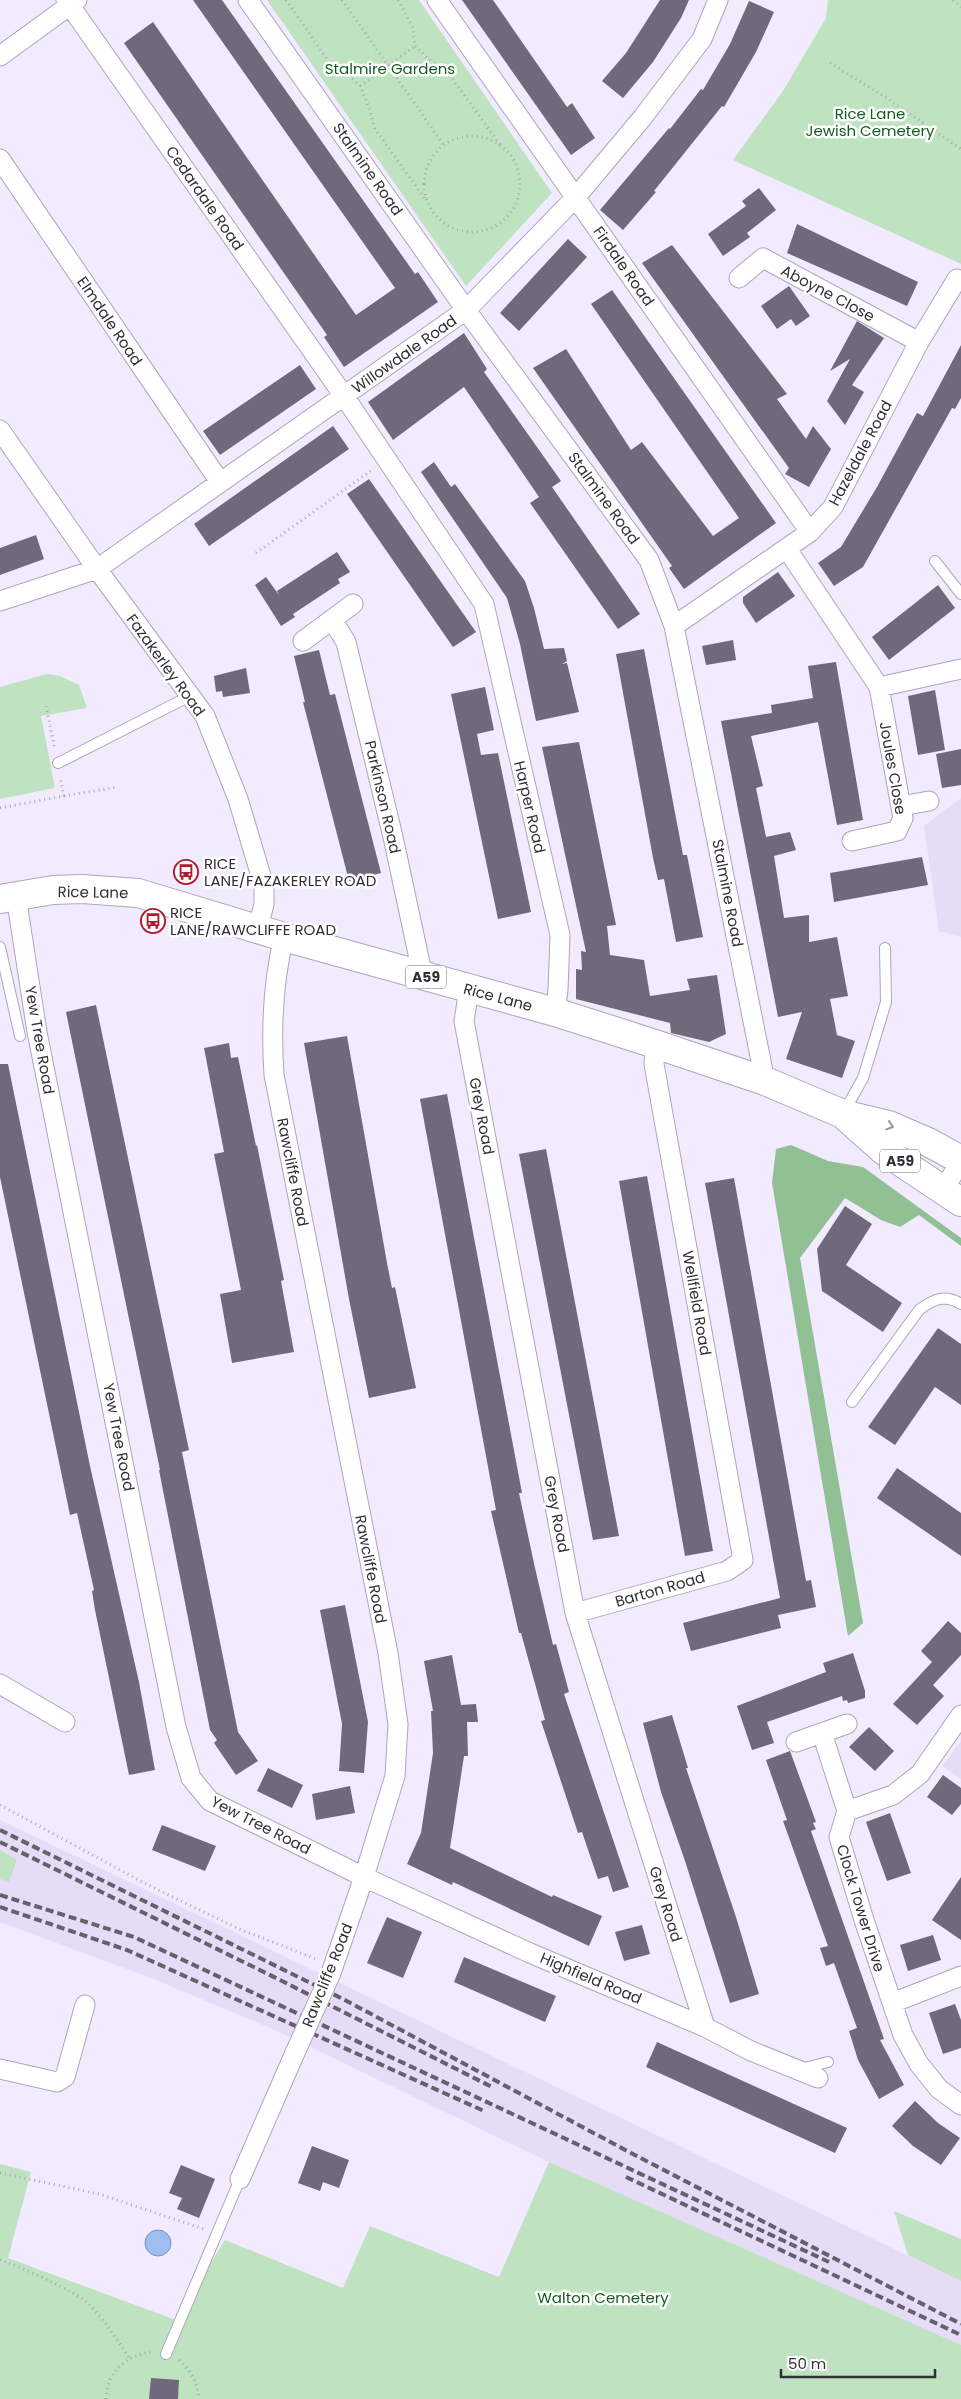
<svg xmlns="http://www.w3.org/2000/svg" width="961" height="2399" viewBox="0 0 961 2399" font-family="Poppins,sans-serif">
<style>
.built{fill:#e7dcf8}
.green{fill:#bfe2c1}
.forest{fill:#90c093}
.water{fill:#9cbef1;stroke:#7c93b9}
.building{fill:#70687b}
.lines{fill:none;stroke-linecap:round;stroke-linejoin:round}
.lane-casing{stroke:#ada5b9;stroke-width:12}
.street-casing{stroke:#ada5b9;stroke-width:21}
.highway-casing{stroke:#ada5b9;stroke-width:30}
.path{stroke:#aca6b6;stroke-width:3;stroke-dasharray:1 4;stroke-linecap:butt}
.lane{stroke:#fff;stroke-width:10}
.street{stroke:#fff;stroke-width:19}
.highway{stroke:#fff;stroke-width:28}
.rail{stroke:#65606c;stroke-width:4;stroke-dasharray:8 4;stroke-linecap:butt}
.street-bridge-casing{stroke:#ada5b9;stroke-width:21;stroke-linecap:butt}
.street-bridge{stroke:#fff;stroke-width:19}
.oneway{stroke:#98969a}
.labels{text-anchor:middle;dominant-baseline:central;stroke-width:5;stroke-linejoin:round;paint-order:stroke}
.shield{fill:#fff;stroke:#706d72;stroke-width:1}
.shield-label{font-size:14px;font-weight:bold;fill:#322e36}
.park-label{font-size:15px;fill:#145a22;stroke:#fff}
.street-label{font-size:15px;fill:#322e36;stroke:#fff}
.poi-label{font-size:15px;fill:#322e36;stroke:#fff;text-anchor:start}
</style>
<rect width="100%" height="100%" fill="#f2eaff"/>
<!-- built -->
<path class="built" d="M961 798V937L939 931 924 826Z
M961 1741V1779L942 1766Z
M0 1820 961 2281V2345L549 2162 275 2030 151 1978 0 1922V1879L9 1882 17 1860 0 1850Z"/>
<!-- green -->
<path class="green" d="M267 0H419L552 193 466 286Z
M828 0H961V264L733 160 783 91 826 18Z
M47 674 60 676 79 685 87 708 41 716 55 788 0 799V687Z
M0 1850 17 1860 9 1882 0 1879Z
M549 2162 961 2345V2399H0V2164L31 2172 8 2258 176 2320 225 2240 343 2288 370 2226 499 2277Z
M894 2211 961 2239V2281L908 2255Z"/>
<!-- forest -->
<path class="forest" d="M791 1145 828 1161 863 1167 961 1238V1246L919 1215 900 1227 881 1220 845 1198 800 1258 863 1623 848 1636 772 1183 776 1149Z"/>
<!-- water -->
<path class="water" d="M145 2243a13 13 0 1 1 26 0a13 13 0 1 1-26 0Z"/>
<!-- building -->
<path class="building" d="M193 0H222L415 274 418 272 438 302 344 367 324 337 327 335 124 43 153 22 356 315 395 288Z
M462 0H493L567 107 572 103 595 138 571 155Z
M660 0H689L681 18 653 62 623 98 602 81 626 53Z
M749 1 774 12 756 52 724 107 722 106 654 191 656 192 623 230 600 210 669 128 670 129 701 89 703 90 730 44Z
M759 188 776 210 747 233 750 237 723 256 708 234 746 206 742 201Z
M797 224 918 282 907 306 787 253Z
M568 239 587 257 519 331 500 313Z
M672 245 787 394 777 399 806 439 813 426 831 449 809 487 785 474 789 468 642 263Z
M789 286 810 316 796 326 791 319 777 329 761 306Z
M612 290 776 523 684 589 669 568 672 566 533 368 566 349 631 450 642 442 713 536 739 518 591 304Z
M857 321 884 338 852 385 864 392 845 425 827 401 850 359 830 371Z
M464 333 487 369 484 372 561 481 552 487 640 614 618 629 530 503 539 497 464 387 393 440 368 402Z
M961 345V398L955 409 952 408 863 567 834 586 818 563 841 547 877 487 917 413 923 416Z
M300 365 316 389 220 455 203 431Z
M333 426 349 449 209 546 194 524Z
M434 462 451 487 455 484 525 581 534 608 544 649 564 648 567 661 562 664 567 663 579 712 536 721 520 644 507 598 421 472Z
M369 479 476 632 453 647 347 494Z
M36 535 44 559 0 575V548Z
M337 552 350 572 338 579 340 583 293 614 295 617 281 626 255 585 266 577 279 595 277 591Z
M778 572 795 596 756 623 743 603V597Z
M938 585 955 608 889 660 872 637Z
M733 640 736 660 706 665 702 646Z
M644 649 683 855H687L703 937 676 942 664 879 658 880 653 858 616 654Z
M319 650 330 695 335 694 381 873 349 881 303 702H305L294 656Z
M836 662 863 820 837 825 818 722 751 736 763 786 756 788 766 837 790 832 796 850 774 856 784 918 809 915V942L837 937 848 996 830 999 837 1035 855 1041 842 1078 786 1059 802 1012 778 1017 721 721 772 713 771 705 813 698 808 666Z
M246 668 250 693 223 697 222 691 216 692 214 676Z
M485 687 494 730 477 734 481 755 498 753 531 912 498 919 451 694Z
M935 690 945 750 918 755 908 696Z
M579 742 616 925 607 926 610 955 644 960 650 996 690 990 687 979 717 975 726 1034 709 1042 671 1033 670 1023 576 999V969L582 970 581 951 586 952 542 747Z
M961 749V785L942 788 936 754Z
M922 857 928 885 834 902 830 873Z
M96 1005 189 1450 182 1452 238 1732 258 1761 236 1775 214 1743 217 1740 210 1730 159 1470H160L66 1012Z
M347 1036 387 1263 392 1288 395 1287 416 1388 369 1398 349 1299 304 1043Z
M229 1043 231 1058 238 1057 256 1146 257 1145 284 1280 281 1281 294 1352 232 1363 220 1294 241 1290 214 1154 224 1152 204 1048Z
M0 1064H8L90 1466 139 1682 155 1770 129 1775 95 1610 92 1591 94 1590 77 1513 70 1515 0 1177Z
M447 1094 522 1493H519L535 1568 553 1645 556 1644 569 1692 564 1694 629 1887 613 1892 608 1876 598 1879 582 1832 578 1833 541 1721 545 1720 521 1633H519L491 1511 496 1510 420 1099Z
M546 1149 619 1536 593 1540 519 1154Z
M647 1176 713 1551 685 1556 619 1181Z
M734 1178 806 1581 811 1580 816 1607 778 1615 781 1628 691 1651 683 1623 780 1598 705 1183Z
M845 1206 872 1224 846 1265 902 1303 883 1332 822 1291 817 1249Z
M938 1328 961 1344V1405L935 1387 895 1445 868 1427Z
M897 1468 961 1513V1556L877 1498Z
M345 1605 368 1722 364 1773 339 1771 342 1724 320 1610Z
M948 1621 961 1633V1655L933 1685 944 1696 917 1725 893 1704 932 1662 921 1651Z
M853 1653 865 1691V1698L848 1703 847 1700 843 1701 842 1696 767 1722 774 1743 752 1750 737 1706 826 1672 823 1663Z
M452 1655 461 1705 476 1704 478 1722H467L468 1756H464L450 1848 552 1897 553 1895 602 1916 589 1946 453 1882 452 1885 407 1864 421 1833 433 1753 431 1711H433L424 1661Z
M672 1715 688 1768H686L736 1917 759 1994 730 2003 685 1861 661 1792 643 1723Z
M869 1727 894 1751 875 1771 849 1747Z
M790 1751 816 1822 813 1823 816 1829 811 1831 884 2039 880 2040 904 2085 879 2099 858 2060 849 2031 857 2028 834 1963 826 1966 820 1948 828 1946 783 1821 787 1820 766 1760Z
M268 1768 303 1785 292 1808 257 1791Z
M943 1775 961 1788V1804L952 1815 927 1797Z
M350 1786 355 1813 316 1820 312 1794Z
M890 1813 911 1873 887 1881 866 1822Z
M162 1825 216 1846 205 1871 152 1850Z
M961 1877V1940L932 1920Z
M387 1917 422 1932 403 1978 367 1963Z
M642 1925 650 1954 624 1961 615 1932Z
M933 1935 941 1960 908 1971 900 1945Z
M464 1957 556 1996 545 2022 454 1982Z
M955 2004 961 2020V2048L943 2054 929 2013Z
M657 2042 847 2128 835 2153 646 2067Z
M915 2101 938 2123 960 2138 941 2165 913 2146 892 2126Z
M312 2146 349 2160 339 2188 323 2182 320 2191 298 2183Z
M181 2165 215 2179 199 2218 177 2209 182 2198 169 2193Z
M151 2378 179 2380 178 2399H149Z"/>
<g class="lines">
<defs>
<path id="lane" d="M935 561 961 594
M58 763 190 696
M0 947 20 1036
M843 1114 863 1078 886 1002 885 948
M852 1402 919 1310C933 1299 945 1294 961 1304
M801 2069 828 2062
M166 2354 240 2179"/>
<path id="street" d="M66 0 344 396 484 604 560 935 558 990 555 1012
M248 0 466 310 649 560 674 626 765 1081
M437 0 810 532
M0 56 77 0
M0 159 220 482
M739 278 763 258 919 342
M0 430 97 569 205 716 238 799 264 886V904L258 928
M787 549 879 687 903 818 897 831 852 841
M0 601 97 569 466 310 576 197 643 117 702 39 718 0
M333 621 346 642 393 837 423 977
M674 626 810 532 833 507 919 342 957 279
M303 641 353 604
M879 687 961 669
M901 806 929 801
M16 896 37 1032 176 1727 191 1778 210 1801 364 1877 530 1953 705 2027 751 2051 818 2078
M284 937C273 981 271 1029 274 1075L388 1653 398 1724 395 1776 364 1877 331 1973
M469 989 464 1021 575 1613 705 2027
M943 1189 961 1162
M575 1613 727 1571 743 1560 654 1064 655 1044
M0 1684 65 1722
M961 1715 920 1774 893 1795 847 1811 839 1837 864 1920 903 2035 919 2064 939 2089 961 2105
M822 1733 847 1811
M796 1742 847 1724
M892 2003 961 1976
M0 2069 57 2082 65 2077 85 2005
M240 2179 294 2055"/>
<path id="highway" d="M0 899 53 890 82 889 138 893 284 937 555 1012 655 1044 765 1081 843 1114 889 1125 928 1142 961 1160
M846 1117 883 1150 961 1202"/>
</defs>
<!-- lane casing -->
<use href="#lane" class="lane-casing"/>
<!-- street casing -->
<use href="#street" class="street-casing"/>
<!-- highway casing -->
<use href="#highway" class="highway-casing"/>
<!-- path -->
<path class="path" d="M286 0 333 68 350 76 360 86 369 107 375 129 425 199
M342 0 443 144
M398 0 412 26 415 46 430 60 447 71 500 145
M953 0 961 7
M830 63 882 95 961 149
M360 86 415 46
M424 184a48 48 0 1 1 96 0a48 48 0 1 1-96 0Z
M256 553 372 470
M46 706 55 750
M64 796 118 787
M0 808 64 796 60 778
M0 1805 148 1885 239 1929 316 1959
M0 2173 99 2194 204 2229
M0 2260C17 2265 79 2293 90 2305 105 2321 117 2339 129 2358
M179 2360C192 2372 197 2382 199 2399
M106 2399C107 2371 126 2355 152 2352"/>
<!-- lane -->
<use href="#lane" class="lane"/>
<!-- street -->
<use href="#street" class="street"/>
<!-- highway -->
<use href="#highway" class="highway"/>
<!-- rail -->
<path class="rail" d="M0 1830 343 1999 631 2153 961 2324
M0 1842 280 1980 492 2087
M0 1895 134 1937 829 2262
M0 1907 127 1950 484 2111
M626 2177 961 2335"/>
<defs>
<path id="street-bridge" d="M294 2055 331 1973"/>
</defs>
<!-- street-bridge casing -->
<use href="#street-bridge" class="street-bridge-casing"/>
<!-- street-bridge -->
<use href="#street-bridge" class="street-bridge"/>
</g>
<!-- one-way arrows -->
<defs><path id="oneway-chevron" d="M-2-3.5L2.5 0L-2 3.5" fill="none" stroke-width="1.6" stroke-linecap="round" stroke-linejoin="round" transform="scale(1.25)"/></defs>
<use class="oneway" href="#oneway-chevron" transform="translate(890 1126) rotate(18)"/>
<!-- icons -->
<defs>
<symbol id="bus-ring" viewBox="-11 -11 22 22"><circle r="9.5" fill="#fff" stroke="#af1b31" stroke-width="1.5"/><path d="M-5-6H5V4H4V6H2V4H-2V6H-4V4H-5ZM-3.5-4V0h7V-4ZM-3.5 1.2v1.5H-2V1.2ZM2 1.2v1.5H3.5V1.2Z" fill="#af1b31"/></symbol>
</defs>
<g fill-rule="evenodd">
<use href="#bus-ring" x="172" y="858" width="28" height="28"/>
<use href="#bus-ring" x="139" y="907" width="28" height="28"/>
</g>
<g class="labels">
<!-- shield labels -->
<g class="shield">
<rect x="406" y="965.5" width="40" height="23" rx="4"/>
<rect x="880" y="1149.5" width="40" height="23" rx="4"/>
</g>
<g class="shield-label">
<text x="426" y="977">A59</text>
<text x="900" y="1161">A59</text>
</g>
<!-- park labels -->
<g class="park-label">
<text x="390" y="68">Stalmire Gardens</text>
<text x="870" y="113">Rice Lane<tspan x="870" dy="17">Jewish Cemetery</tspan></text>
<text x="603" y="2297">Walton Cemetery</text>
</g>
<!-- street labels -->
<g class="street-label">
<text transform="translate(368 169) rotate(55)">Stalmine Road</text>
<text transform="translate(205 198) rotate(55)">Cedardale Road</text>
<text transform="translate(624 266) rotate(55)">Firdale Road</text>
<text transform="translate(828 293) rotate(28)">Aboyne Close</text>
<text transform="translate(110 321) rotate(56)">Elmdale Road</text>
<text transform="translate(404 354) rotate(-35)">Willowdale Road</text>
<text transform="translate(860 453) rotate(-62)">Hazeldale Road</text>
<text transform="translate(604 498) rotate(54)">Stalmine Road</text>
<text transform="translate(166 665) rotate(54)">Fazakerley Road</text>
<text transform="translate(893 768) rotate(80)">Joules Close</text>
<text transform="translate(383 797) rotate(77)">Parkinson Road</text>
<text transform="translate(530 807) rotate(77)">Harper Road</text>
<text transform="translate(93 892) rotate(1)">Rice Lane</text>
<text transform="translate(728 893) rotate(79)">Stalmine Road</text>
<text transform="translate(498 997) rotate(15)">Rice Lane</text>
<text transform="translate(40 1040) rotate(80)">Yew Tree Road</text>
<text transform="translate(482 1116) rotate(79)">Grey Road</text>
<text transform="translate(293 1172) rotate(79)">Rawcliffe Road</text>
<text transform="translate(697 1303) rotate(80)">Wellfield Road</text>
<text transform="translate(119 1437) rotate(79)">Yew Tree Road</text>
<text transform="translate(557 1514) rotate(79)">Grey Road</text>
<text transform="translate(371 1569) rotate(79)">Rawcliffe Road</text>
<text transform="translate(660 1589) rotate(-16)">Barton Road</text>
<text transform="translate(261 1825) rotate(27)">Yew Tree Road</text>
<text transform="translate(666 1904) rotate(73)">Grey Road</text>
<text transform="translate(861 1908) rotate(73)">Clock Tower Drive</text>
<text transform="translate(327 1975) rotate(-68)">Rawcliffe Road</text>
<text transform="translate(591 1978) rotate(23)">Highfield Road</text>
</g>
<!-- poi labels -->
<g class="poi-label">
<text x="204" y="863">RICE<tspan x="204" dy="17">LANE/FAZAKERLEY ROAD</tspan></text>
<text x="170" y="912">RICE<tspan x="170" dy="17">LANE/RAWCLIFFE ROAD</tspan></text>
</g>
</g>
<!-- scale -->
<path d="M781 2369v8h154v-8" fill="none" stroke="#322e36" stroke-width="2.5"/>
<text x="788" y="2369" font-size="15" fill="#322e36" stroke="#ffffff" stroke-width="4" paint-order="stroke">50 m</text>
</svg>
